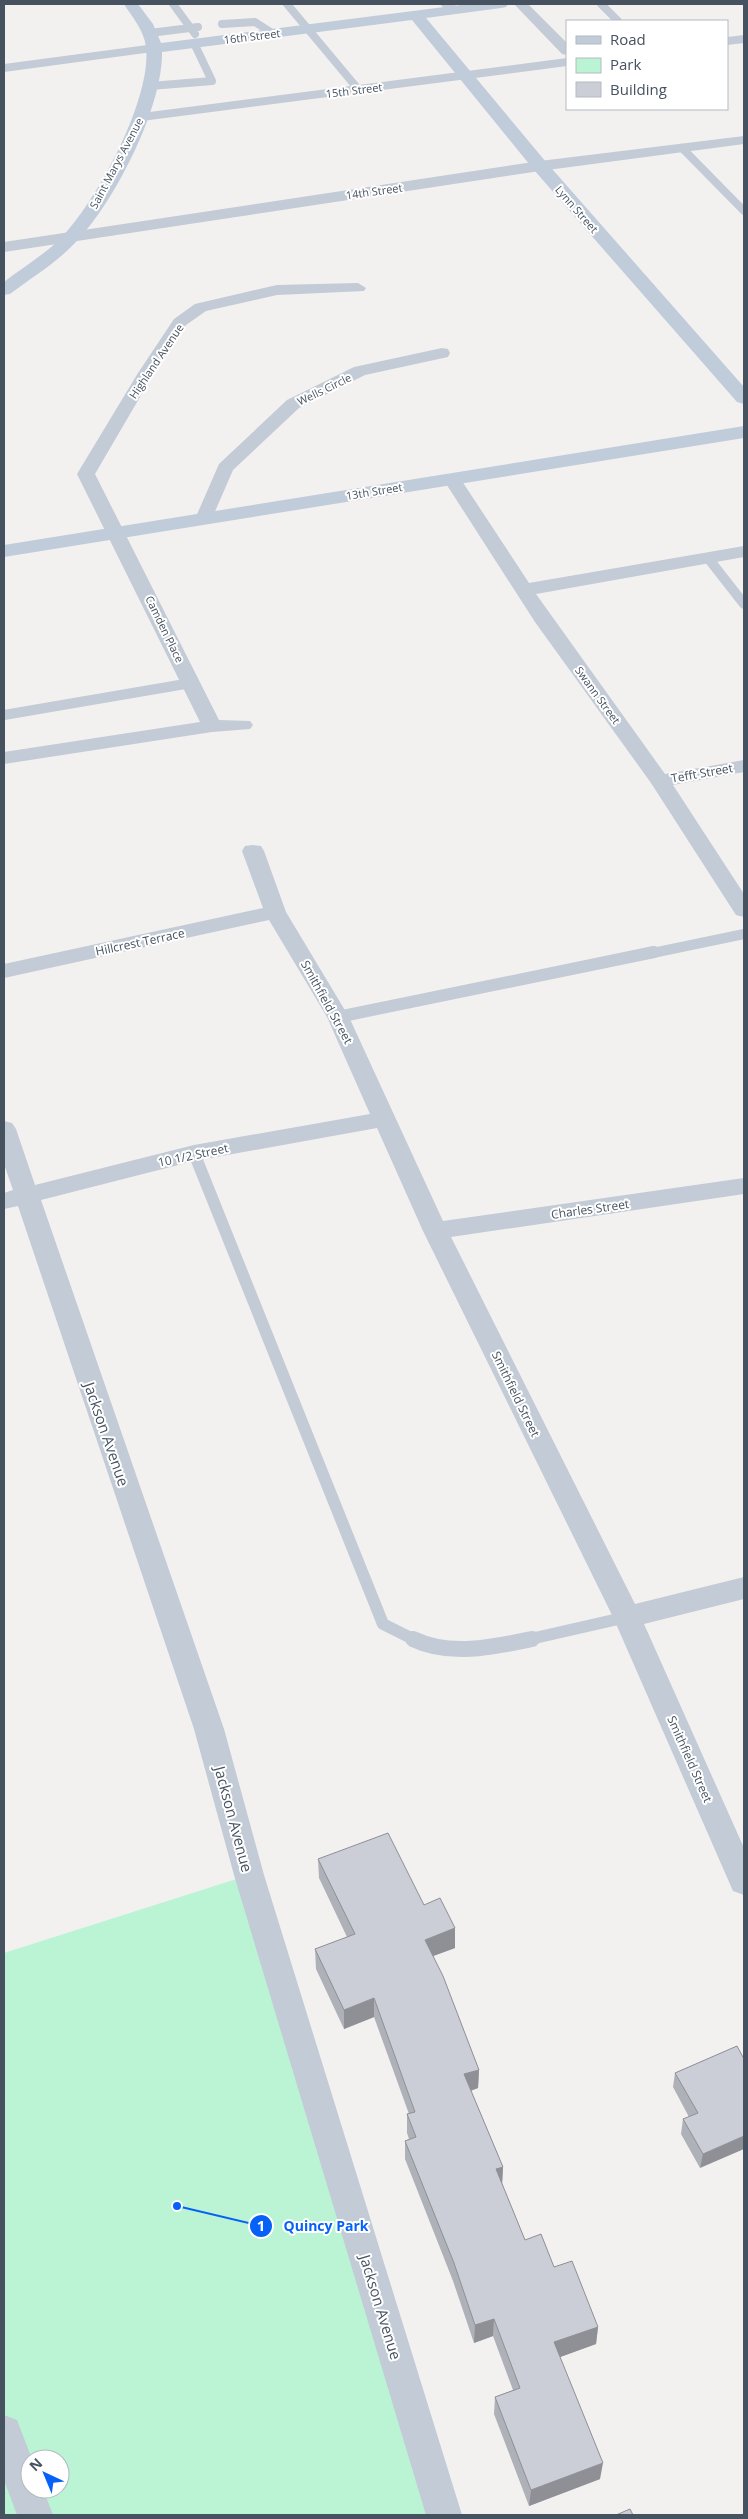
<svg xmlns="http://www.w3.org/2000/svg" width="748" height="2519" viewBox="0 0 748 2519" font-family="'Open Sans',sans-serif">
<style>
.green{fill:#baf4d4;fill-rule:evenodd}
.lines{fill:none;stroke-linecap:round;stroke-linejoin:round}
.lane-far3{stroke:#c2cbd6;stroke-width:8}
.lane-far2{stroke:#c2cbd6;stroke-width:10}
.lane-far1{stroke:#c2cbd6;stroke-width:12}
.lane{stroke:#c2cbd6;stroke-width:16}
.street{fill:#c2cbd6;fill-rule:evenodd}
.secondary{fill:#c1ccdb;fill-rule:evenodd}
.wall{fill:#afb1b8}
.shaded-wall{fill:#8e9096}
.building{fill:#cbced6;stroke:#8e9096}
.labels{text-anchor:middle;dominant-baseline:central;stroke-width:4;stroke-linejoin:round;paint-order:stroke}
.far-street-label{font-size:11px;fill:#465260;stroke:#fff}
.street-label{font-size:12px;fill:#465260;stroke:#fff}
.near-street-label{font-size:15px;fill:#465260;stroke:#fff}
.leader{fill:none;stroke:#0661f6;stroke-width:2}
.callout-dot{fill:#0661f6;stroke:#fff;stroke-width:2}
.mark-label{font-size:15px;text-anchor:middle;font-weight:bold;fill:#fff}
.callout-label{font-size:14px;text-anchor:middle;font-weight:bold;fill:#0661f6;stroke:#fff;stroke-width:4;stroke-linejoin:round;paint-order:stroke}
</style>
<rect width="100%" height="100%" fill="#f3f0f0"/>
<!-- green -->
<path class="green" d="M249 1875 444 2515H4V1953ZM30 2459H60V2489H30Z"/>
<g class="lines">
<!-- lane-far3 -->
<path class="lane-far3" d="M173 4 195 34
M287 4 358 89
M601 4 618 21
M222 24 255 22 272 33
M150 33 198 27
M150 86 212 81 194 43
M682 148 744 211"/>
<!-- lane-far2 -->
<path class="lane-far2" d="M708 558 744 604
M4 715 191 683
M648 954 744 934"/>
<!-- lane-far1 -->
<path class="lane-far1" d="M338 1017 654 952
M194 1153 383 1624 415 1640
M526 1640 627 1617"/>
<!-- lane -->
<path class="lane" d="M413 1639C450 1657 494 1647 532 1639"/>
<!-- street -->
<path class="street" d="M440 4H454L460 10 458 13H448Z
M514 4H528L567 43V55L562 54Z
M744 35V43L727 45V37Z
M155 44 162 48 160 51 4 72V64Z
M567 58V66L142 121 135 117 142 113Z
M744 136V144L540 171 4 252V242L540 161Z
M358 283 366 288 364 291 277 295 206 311 186 325 154 373 95 474 219 720 250 721 253 725 250 729 212 732 4 764V752L200 722 77 474 138 373 174 319 195 304 277 285Z
M442 348 448 349 450 353 448 357 365 375 299 408 233 470 210 523H198L195 519 219 464 287 400 354 367Z
M452 474 458 475 529 583 744 546V557L536 594 665 774 744 760V772L673 785 744 894V917L736 915 651 783 535 622 443 479 446 475Z
M253 845 261 846 264 851 286 912 349 1017 443 1221 744 1178V1194L451 1237 635 1604 744 1577V1599L644 1624 744 1848V1895L733 1891 613 1617 423 1231 377 1128 194 1161 41 1200 224 1729 264 1875 462 2515H426L234 1875 194 1729 18 1206 4 1209V1193L13 1190 4 1164V1121L12 1123 16 1129 35 1185 194 1145 370 1114 327 1017 269 920 4 978V964L263 908 242 851 245 846Z
M4 2415 17 2420 32 2459H30V2489H43L53 2515H17L4 2480Z"/>
<!-- secondary -->
<path class="secondary" d="M124 4H138L153 24 161 43 468 4H508L506 7 501 8 426 18 546 162 744 387V404L737 402 534 170 412 20 162 52C163 108 112 208 71 247 53 265 31 278 10 294L4 295V282C23 267 44 255 61 238 97 201 152 99 146 47 144 30 132 17 124 4Z
M744 426V438L4 557V545Z"/>
</g>
<!-- wall -->
<path class="wall" d="M318 1859 424 1905 455 1928V1948L433 1956 479 2070 478 2088 471 2091 503 2167 502 2185 525 2240 554 2267 598 2327 596 2344 560 2357 600 2479 529 2506 494 2414 495 2397 513 2390 493 2336 474 2343 453 2281 405 2159V2141L409 2139 407 2133V2114H409L374 2017 344 2029 316 1969 315 1949 347 1937 319 1878Z
M737 2046 700 2168 681 2134 683 2119 689 2117 673 2087 675 2073Z"/>
<!-- shaded-wall -->
<path class="shaded-wall" d="M455 1928V1948L425 1959V1940Z
M374 1998V2017L344 2029V2010Z
M479 2070 478 2088 463 2093 464 2074Z
M744 2136V2149L700 2168 703 2154Z
M503 2167 502 2185 496 2169Z
M494 2319 493 2336 474 2343 475 2325Z
M598 2327 596 2344 552 2360 554 2342Z
M603 2463 600 2479 529 2506 531 2490Z"/>
<!-- building -->
<path class="building" d="M388 1833 424 1905 440 1898 455 1928 425 1940 443 1976 479 2070 464 2074 503 2167 496 2169 525 2240 541 2234 554 2267 572 2261 598 2327 554 2342 603 2463 531 2490 495 2397 520 2388 494 2319 475 2325 454 2263 405 2141 416 2137 407 2114 415 2112 374 1998 344 2010 315 1949 355 1934 318 1859Z
M737 2046 744 2059V2136L703 2154 683 2119 698 2113 675 2073Z
M630 2509 633 2515H616Z"/>
<g class="labels">
<!-- far-street labels -->
<g class="far-street-label">
<text transform="translate(252 36) rotate(-7)">16th Street</text>
<text transform="translate(354 90) rotate(-7)">15th Street</text>
<text transform="translate(116 163) rotate(-62)">Saint Marys Avenue</text>
<text transform="translate(374 191) rotate(-8)">14th Street</text>
<text transform="translate(577 209) rotate(49)">Lynn Street</text>
<text transform="translate(156 361) rotate(-56)">Highland Avenue</text>
<text transform="translate(324 389) rotate(-26)">Wells Circle</text>
<text transform="translate(374 491) rotate(-9)">13th Street</text>
<text transform="translate(165 629) rotate(64)">Camden Place</text>
<text transform="translate(598 695) rotate(54)">Swann Street</text>
</g>
<!-- street labels -->
<g class="street-label">
<text transform="translate(702 773) rotate(-10)">Tefft Street</text>
<text transform="translate(140 942) rotate(-12)">Hillcrest Terrace</text>
<text transform="translate(327 1002) rotate(61)">Smithfield Street</text>
<text transform="translate(193 1155) rotate(-12)">10 1/2 Street</text>
<text transform="translate(590 1209) rotate(-8)">Charles Street</text>
<text transform="translate(516 1394) rotate(64)">Smithfield Street</text>
<text transform="translate(690 1759) rotate(66)">Smithfield Street</text>
</g>
<!-- near-street labels -->
<g class="near-street-label">
<text transform="translate(107 1434) rotate(71)">Jackson Avenue</text>
<text transform="translate(234 1819) rotate(75)">Jackson Avenue</text>
<text transform="translate(381 2307) rotate(73)">Jackson Avenue</text>
</g>
</g>
<!-- callouts -->
<path class="leader" d="M177 2206L261 2226"/>
<g class="callout-dot">
<circle cx="177" cy="2206" r="5"/>
<circle cx="261" cy="2226" r="12"/>
</g>
<g class="mark-label">
<text x="261" y="2231">1</text>
</g>
<g class="callout-label">
<text x="326" y="2231">Quincy Park</text>
</g>
<!-- border -->
<rect width="748" height="2519" fill="none" stroke="#465260" stroke-width="10"/>
<!-- legend -->
<rect x="566" y="20" width="162" height="90" fill="#ffffff" stroke="#b5babf"/>
<rect x="576" y="36" width="25" height="8" fill="#c1ccdb" stroke="#b5babf"/>
<text x="610" y="45" font-size="15" fill="#465260">Road</text>
<rect x="576" y="58" width="25" height="15" fill="#baf4d4" stroke="#b5babf"/>
<text x="610" y="70" font-size="15" fill="#465260">Park</text>
<rect x="576" y="82" width="25" height="15" fill="#cbced6" stroke="#b5babf"/>
<text x="610" y="95" font-size="15" fill="#465260">Building</text>
<!-- north arrow -->
<g transform="translate(45 2474) rotate(316)"><circle r="24" fill="#ffffff" stroke="#b5babf"/>
<path d="M0-4L9 19L0 12L-9 19Z" fill="#0661f6"/>
<text y="-8" font-size="14" font-weight="bold" text-anchor="middle" fill="#465260">N</text>
</g>
</svg>
